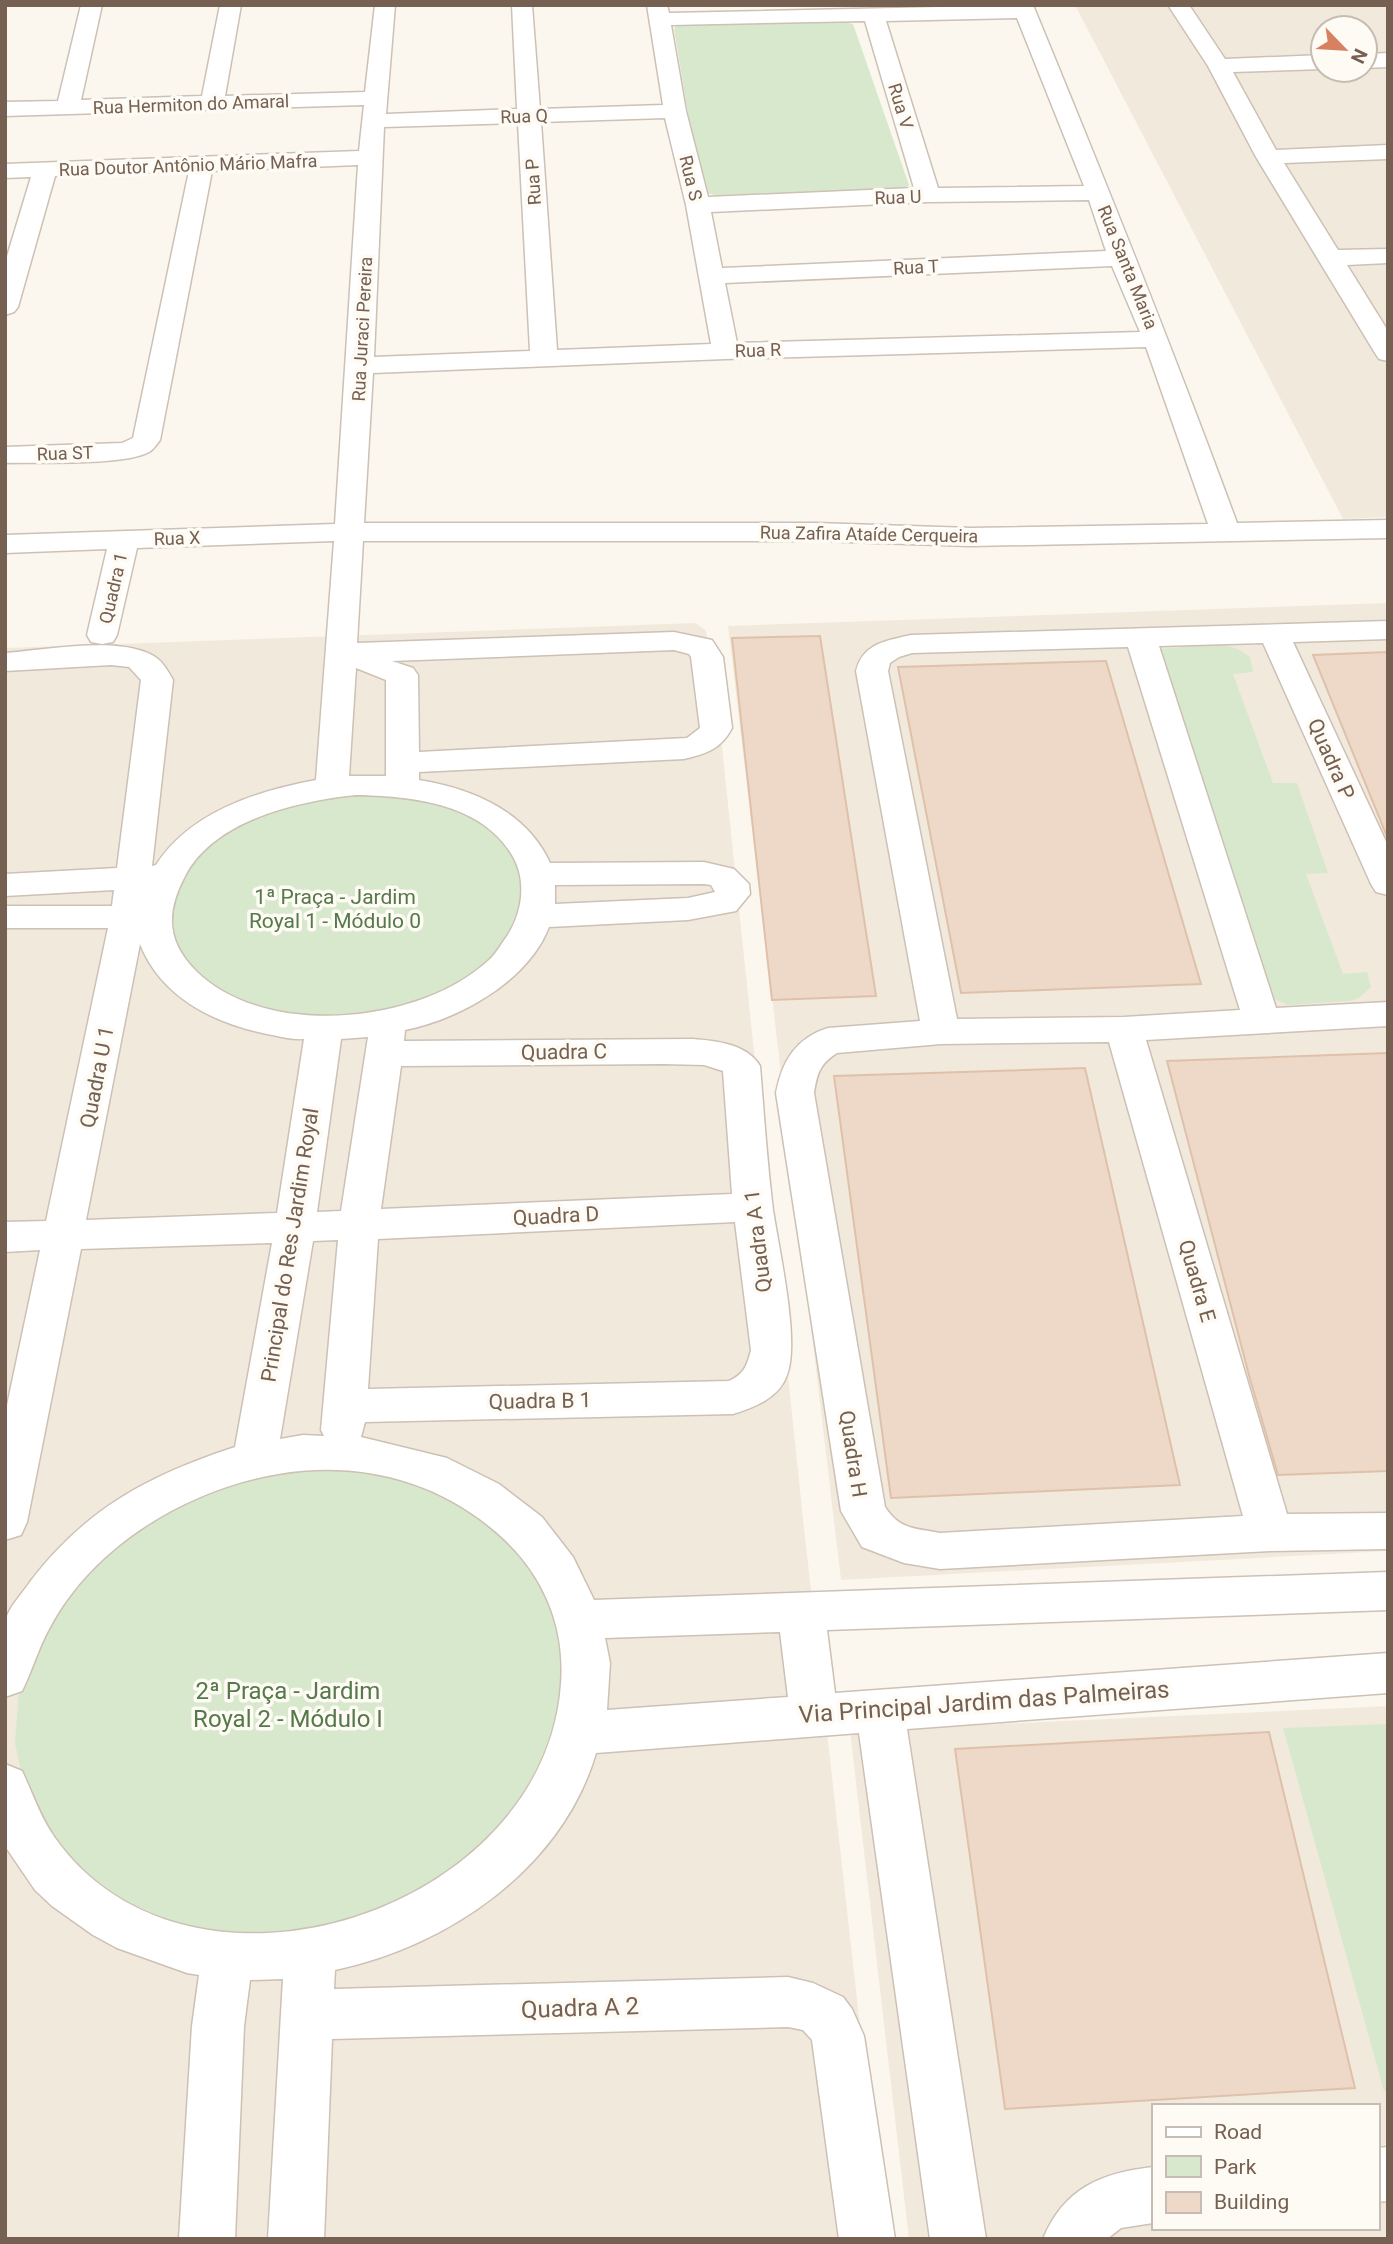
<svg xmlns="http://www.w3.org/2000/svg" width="1393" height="2244" viewBox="0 0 1393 2244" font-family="Roboto,sans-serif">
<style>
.residential{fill:#f2e9dd;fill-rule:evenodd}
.green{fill:#d7e8cd}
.building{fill:#eed9c8;stroke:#dfc1aa;stroke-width:2}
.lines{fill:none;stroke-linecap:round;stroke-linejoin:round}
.minor-casing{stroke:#cdc0b4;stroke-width:3}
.minor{fill:#fff;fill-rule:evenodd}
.labels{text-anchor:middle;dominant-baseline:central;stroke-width:7;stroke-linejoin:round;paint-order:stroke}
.far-street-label{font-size:18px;fill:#756052;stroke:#fefaf4}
.street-label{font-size:21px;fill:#756052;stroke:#fefaf4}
.park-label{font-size:21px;fill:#56794b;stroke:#fefaf4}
.near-park-label{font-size:24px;fill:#56794b;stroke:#fefaf4}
.near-street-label{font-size:24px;fill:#756052;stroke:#fefaf4}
</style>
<rect width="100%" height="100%" fill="#fbf7ee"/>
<!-- residential -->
<path class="residential" d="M1075 5H1388V517L1343 519ZM1323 28H1365V70H1323Z
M1388 603V1551L841 1580 728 626Z
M696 623 706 631 713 661 804 1528 884 2239H5V648Z
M1388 1706V2239H909L850 1731ZM1153 2106H1377V2228H1153Z"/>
<!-- green -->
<path class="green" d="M840 21 853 24 909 185 901 190 715 195 701 192 674 29 677 24Z
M1221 644 1238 649 1250 657 1253 672 1233 674 1273 783H1297L1328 873 1306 874 1343 974 1367 972 1371 987 1359 998 1349 1001 1288 1005 1264 994 1157 649Z
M391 793 451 806 493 829 525 871 515 944 440 1001 342 1023 220 999 174 957 166 906 178 876 230 828 261 812 316 797Z
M337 1468 394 1476 447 1494 493 1522 529 1560 554 1606 567 1657 548 1766 470 1865 347 1928 210 1937 93 1888 52 1846 26 1797 15 1743 19 1688 39 1634 113 1543 219 1485 278 1471Z
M1388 1724V2091H1384L1283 1728Z"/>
<!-- building -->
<path class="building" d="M820 636 876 996 772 1000 732 638Z
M1388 652V839L1313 655Z
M1106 661 1201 984 961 993 898 667Z
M1388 1053V1471L1278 1475 1250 1379 1167 1061Z
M1085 1068 1180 1485 891 1498 834 1076Z
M1269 1732 1355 2088 1005 2109 955 1749Z"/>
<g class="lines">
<defs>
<path id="minor" d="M81 5H102L81 100 202 96 220 5H241L225 96 365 92 375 5H395L386 114 517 109 512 5H532L540 109 663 105 647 5H667L669 13 1033 5C1104 177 1173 349 1237 523L1388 520V538L971 546 815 541H363L357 643 674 632 712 640 723 657 732 728C721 749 706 754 684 759L419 772V780C473 789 526 811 550 863L704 862 734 869 749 884 750 894 736 911 688 920 549 927C528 981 460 1019 405 1030L404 1041 693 1039C717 1041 747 1044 760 1066 764 1114 767 1162 773 1210 779 1250 800 1341 787 1375 779 1398 755 1407 733 1414L365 1422 361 1437 447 1458 499 1484 542 1517 573 1557 594 1600 1388 1572V1610L827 1630 835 1693 1388 1653V1693L907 1729 986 2239H930L859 1733 596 1753C562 1868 449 1946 335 1970L334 1989 788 1977 813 1983 843 1997 852 2009 864 2036 895 2239H839L812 2040 803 2030 788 2027 332 2039 324 2239H268L283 1979 250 1980 244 2026 235 2239H179L192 2026 199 1975 187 1973 117 1948 93 1935 52 1906 35 1890 5 1846V1764L22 1771C33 1794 40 1817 55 1838 191 2028 545 1912 561 1684 566 1621 539 1566 490 1527 430 1478 354 1461 278 1474 187 1490 93 1545 49 1629 38 1649 32 1671 22 1691L5 1697C5 1674 1 1645 5 1622 8 1608 22 1594 30 1582 86 1508 150 1475 235 1447L272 1243 81 1249 27 1522 21 1535 5 1540V1415L40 1250 5 1252V1222L46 1221 108 928H5V906H112L114 890 5 896V874L117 868 141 680 129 667 111 665 5 671V653C46 650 116 636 152 655 162 660 168 671 173 680L152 866 156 865C190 812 257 791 316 780L334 541 137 548 117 635 113 642 102 644 91 642 87 635 107 549 5 553V535L335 524 358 165 212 171 160 440C157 444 153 450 149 452 124 466 37 462 5 463V447L122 443 133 438 189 171 55 176 18 307 14 312 5 315V263L31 177 5 178V164L359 151 364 105 5 116V102L58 101ZM1017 18 1084 186 938 188 886 21ZM865 21 914 188 708 197 686 111 671 25ZM665 118 686 205 711 344 557 350 541 122ZM518 123 530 351 374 357 384 127ZM1089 200 1106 251 722 268 711 212 928 202ZM1112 266 1140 332 737 343 725 283ZM1146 347 1208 524 971 528 815 523H364L373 373 725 359ZM674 650 689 654 691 657 700 728 687 738 419 752 418 675 413 668 392 661ZM356 668 386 680V776H349ZM356 795C411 796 481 803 512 855 528 881 522 916 505 939 500 946 495 955 489 960 419 1025 265 1039 196 971 166 941 166 912 185 876 215 819 299 801 356 795ZM704 884 711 885 715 892 688 898 555 904V885ZM140 944C161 997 213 1023 267 1034 279 1036 291 1040 304 1039L277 1213 86 1220ZM368 1037 341 1211 317 1212 341 1039ZM663 1064 704 1065 723 1071 732 1194 381 1209 401 1066ZM735 1222 751 1350C747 1366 744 1374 729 1381L368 1389 378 1239ZM338 1240 321 1430 324 1436 303 1435 280 1439 313 1241ZM780 1632 788 1697 607 1710 610 1663 605 1638Z
M1168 5H1189L1225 59 1323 55V69L1233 72 1276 150 1388 145V159L1284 163 1338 250 1388 249V263L1347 265 1388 331V361L1379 359 1375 353 1256 157 1208 66Z
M1388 53V67L1365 68V54Z
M1388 621V639L1293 642 1388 846V895L1376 892 1371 884 1263 643 1159 646 1276 1008 1388 1002V1026L1146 1040 1287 1514 1388 1513V1549L1270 1551 940 1569 904 1563 862 1547 841 1511 776 1093C782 1061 796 1038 828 1028L920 1021 856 671C863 643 886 641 911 635ZM1128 647 1240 1010 1124 1017 957 1019 888 671 890 663 899 657 912 653ZM1109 1042 1243 1516 940 1533C915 1528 900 1530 885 1507L814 1093C817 1073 820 1064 837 1053L941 1044Z
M1388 2147V2201L1377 2202V2148Z
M1153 2167V2223L1121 2228 1107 2239H1043C1064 2188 1101 2173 1153 2167Z"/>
</defs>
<!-- minor casing -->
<use href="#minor" class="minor-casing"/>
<!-- minor -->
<use href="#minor" class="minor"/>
</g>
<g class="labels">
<!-- far-street labels -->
<g class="far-street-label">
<text transform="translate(191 104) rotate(-2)">Rua Hermiton do Amaral</text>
<text transform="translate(901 106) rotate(73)">Rua V</text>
<text transform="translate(524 116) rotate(-2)">Rua Q</text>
<text transform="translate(188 165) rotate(-2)">Rua Doutor Antônio Mário Mafra</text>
<text transform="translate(691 178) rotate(76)">Rua S</text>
<text transform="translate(533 182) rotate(-94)">Rua P</text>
<text transform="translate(898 197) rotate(-2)">Rua U</text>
<text transform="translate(916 267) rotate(-3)">Rua T</text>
<text transform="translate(1128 267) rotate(68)">Rua Santa Maria</text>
<text transform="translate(362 329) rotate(-87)">Rua Juraci Pereira</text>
<text transform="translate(758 350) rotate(-2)">Rua R</text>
<text transform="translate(65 453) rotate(-2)">Rua ST</text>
<text transform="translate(869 534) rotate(1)">Rua Zafira Ataíde Cerqueira</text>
<text transform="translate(177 538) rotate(-2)">Rua X</text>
<text transform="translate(113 588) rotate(-77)">Quadra 1</text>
</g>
<!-- street labels -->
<g class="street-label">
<text transform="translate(1331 759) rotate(66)">Quadra P</text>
<text transform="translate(564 1052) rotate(-1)">Quadra C</text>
<text transform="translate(97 1077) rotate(-79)">Quadra U 1</text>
<text transform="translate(556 1216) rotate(-3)">Quadra D</text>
<text transform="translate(758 1241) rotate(-97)">Quadra A 1</text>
<text transform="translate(290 1245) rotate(-81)">Principal do Res Jardim Royal</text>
<text transform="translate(1197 1281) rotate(74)">Quadra E</text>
<text transform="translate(540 1401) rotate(-1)">Quadra B 1</text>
<text transform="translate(853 1454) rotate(81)">Quadra H</text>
</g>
<!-- park labels -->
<g class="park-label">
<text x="335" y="897">1ª Praça - Jardim<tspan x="335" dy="24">Royal 1 - Módulo 0</tspan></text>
</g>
<!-- near-park labels -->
<g class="near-park-label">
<text x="288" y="1691">2ª Praça - Jardim<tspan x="288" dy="28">Royal 2 - Módulo I</tspan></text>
</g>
<!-- near-street labels -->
<g class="near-street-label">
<text transform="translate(984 1702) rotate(-4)">Via Principal Jardim das Palmeiras</text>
<text transform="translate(580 2008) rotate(-2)">Quadra A 2</text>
</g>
</g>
<!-- border -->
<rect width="1393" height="2244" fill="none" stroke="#756052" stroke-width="14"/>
<!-- legend -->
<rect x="1152" y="2104" width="228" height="126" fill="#fefaf4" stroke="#c7bcb3" stroke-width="2"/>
<rect x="1166" y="2127" width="35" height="10" fill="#ffffff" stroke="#c7bcb3" stroke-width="2"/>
<text x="1214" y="2139" font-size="21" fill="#756052">Road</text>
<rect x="1166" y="2156" width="35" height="21" fill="#d7e8cd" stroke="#c7bcb3" stroke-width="2"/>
<text x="1214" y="2174" font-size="21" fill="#756052">Park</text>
<rect x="1166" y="2192" width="35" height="21" fill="#eed9c8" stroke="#c7bcb3" stroke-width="2"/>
<text x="1214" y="2209" font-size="21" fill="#756052">Building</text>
<!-- north arrow -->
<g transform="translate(1344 49) rotate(115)"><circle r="33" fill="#fefaf4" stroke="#c7bcb3" stroke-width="2"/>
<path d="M0-5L12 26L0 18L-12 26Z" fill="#d78161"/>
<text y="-10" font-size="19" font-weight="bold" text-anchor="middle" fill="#756052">N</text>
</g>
</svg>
